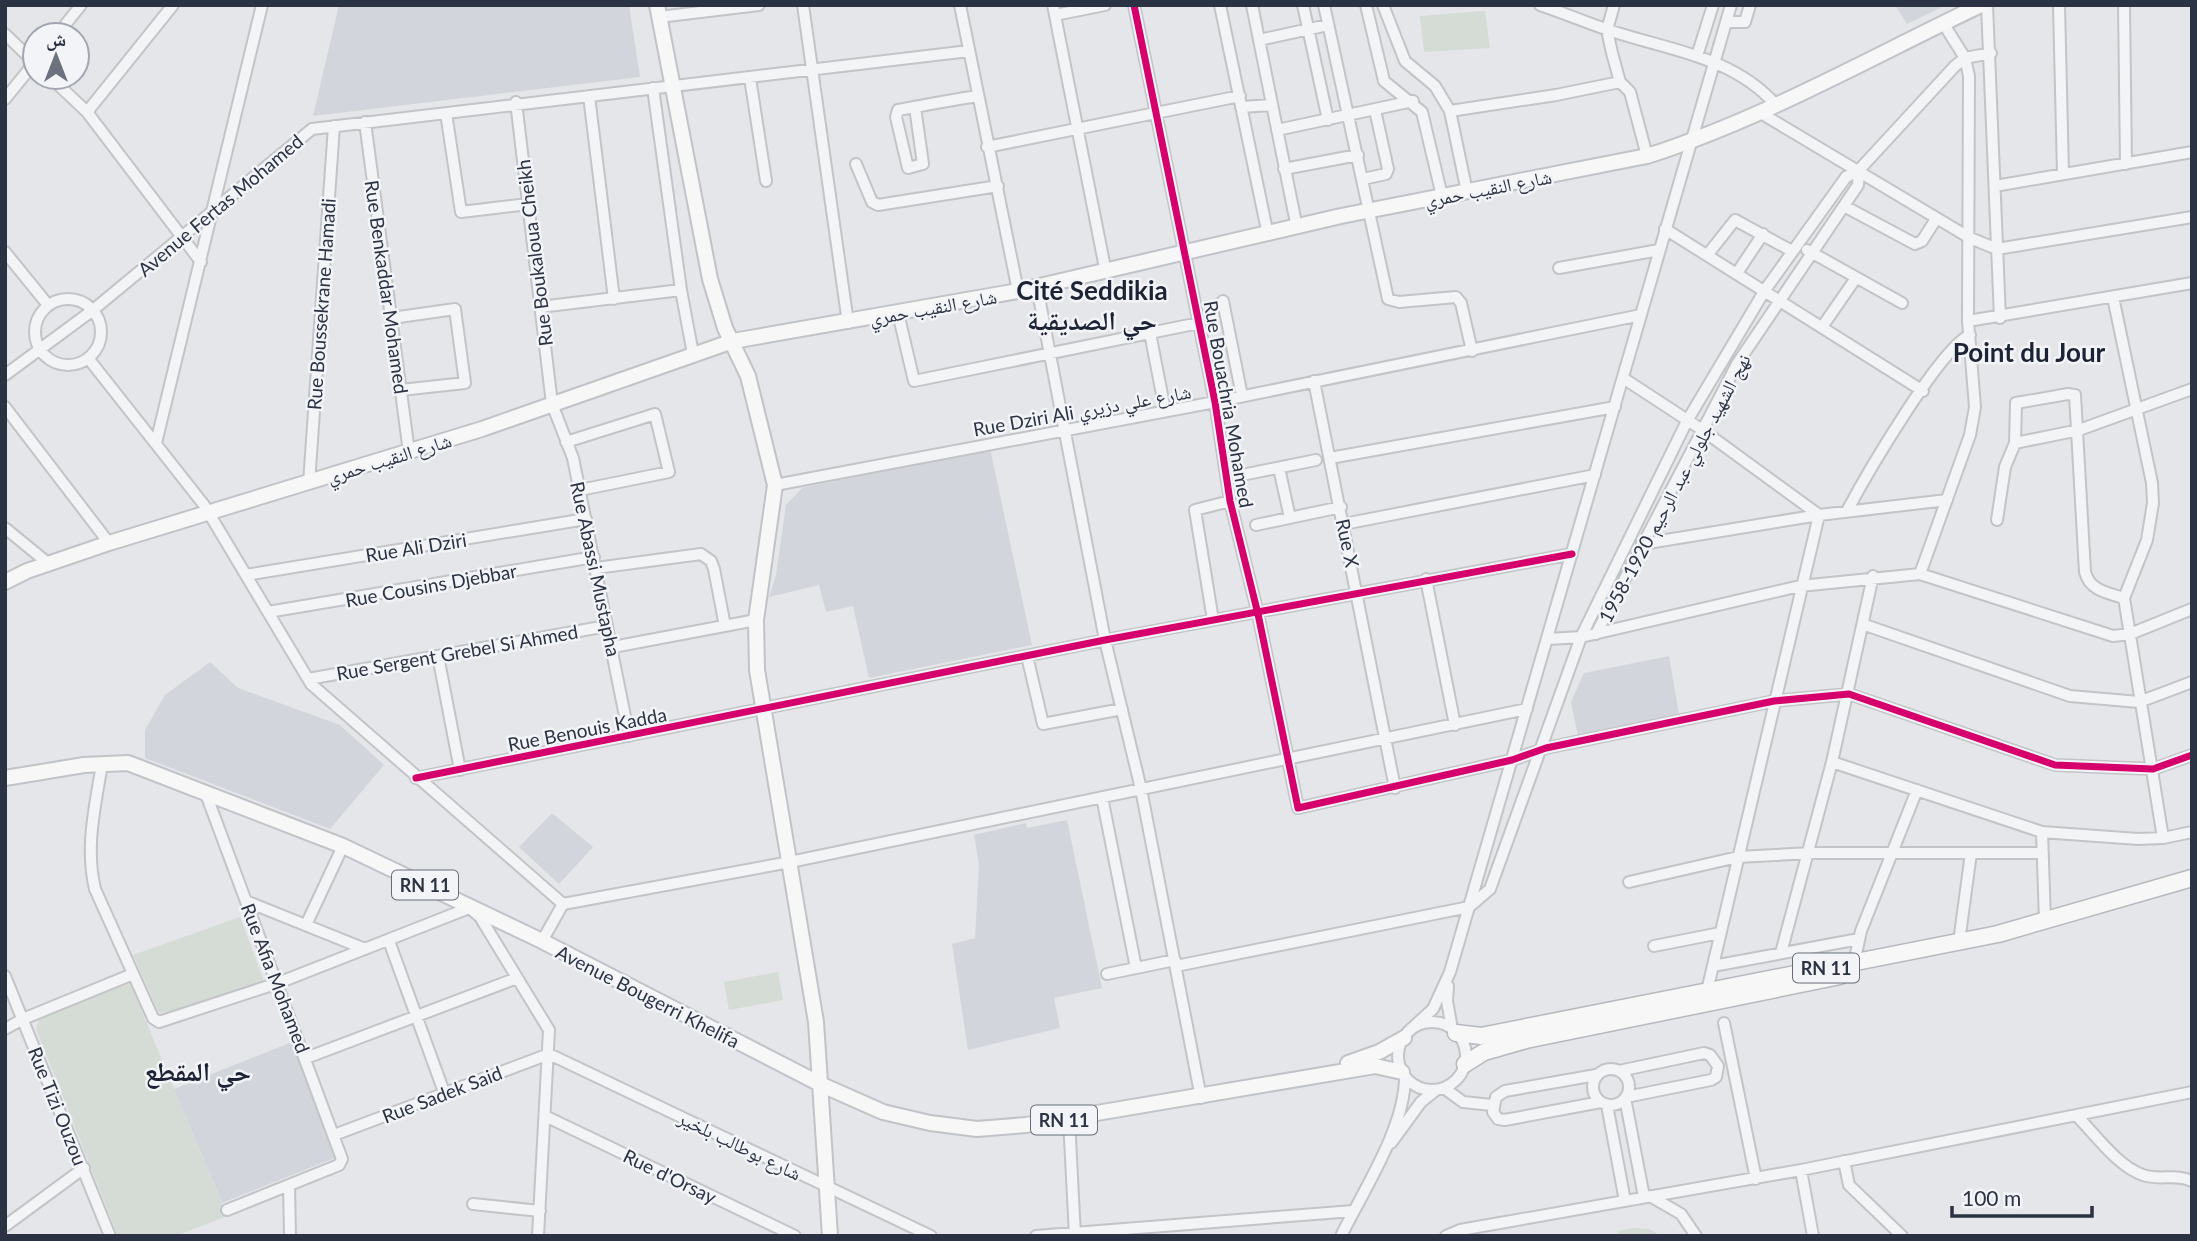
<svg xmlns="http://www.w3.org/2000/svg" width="2197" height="1241" viewBox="0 0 2197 1241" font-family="Lato,'Noto Naskh Arabic',sans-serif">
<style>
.built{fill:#d3d5dc}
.green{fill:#d4dcd5}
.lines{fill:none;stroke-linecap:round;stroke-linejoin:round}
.minor-casing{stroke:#c2c4c7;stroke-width:14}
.major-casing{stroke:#c0c3c7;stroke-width:18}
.highway-casing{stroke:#b6b9be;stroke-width:19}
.minor{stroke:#f3f4f6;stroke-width:10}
.major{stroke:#f7f7f7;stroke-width:14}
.highway{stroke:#f7f7f7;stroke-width:16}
.cycleway-casing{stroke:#f2f4f8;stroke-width:11}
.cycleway{stroke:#d6006c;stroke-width:7}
.labels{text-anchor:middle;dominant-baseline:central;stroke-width:5;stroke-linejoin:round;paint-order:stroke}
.shield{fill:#f2f4f8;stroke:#666c79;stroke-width:2}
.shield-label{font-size:18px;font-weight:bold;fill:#2a3243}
.street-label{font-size:19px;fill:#2a3243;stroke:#f2f4f8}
.district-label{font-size:26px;font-weight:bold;fill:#1c2334;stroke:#f2f4f8}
</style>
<rect width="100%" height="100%" fill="#e4e6e9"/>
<!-- built -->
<path class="built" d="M339 5H629L640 77 313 116Z
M1895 5H1946L1907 24Z
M990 448 1032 645 869 678 853 606 826 612 819 585 769 597 776 575 786 505 802 488Z
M1669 656 1679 714 1578 736 1571 702 1584 673Z
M210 662 238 688 340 725 384 765 330 829 145 758V730L165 695Z
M552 813 593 847 559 884 519 847Z
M1067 820 1102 988 1054 998 1060 1028 968 1050 952 944 975 938 979 865 974 835 1026 823 1027 828Z
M292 1042 337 1157 222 1203 174 1089Z"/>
<!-- green -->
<path class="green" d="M1485 11 1490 48 1424 52 1420 16Z
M240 917 264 981 190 1008 159 1013 133 955Z
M778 972 783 1000 729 1010 724 982Z
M130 983 227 1216 176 1236H118L36 1029 41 1016Z
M1633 1228 1649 1229 1661 1236H1619L1618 1231Z"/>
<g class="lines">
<defs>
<path id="minor" d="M803 5 848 323
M960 5 1018 291
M1053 5 1106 273
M1134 5 1215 402 1230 501 1258 614 1298 808 1512 760 1546 748 1774 701 1849 694 2055 765 2153 769 2192 755
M1220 5 1268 235
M1252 5 1297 228
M1303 5 1328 120
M1324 5 1388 299 1399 302 1456 297 1461 303 1472 351
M1366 5 1384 81 1422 112 1442 196
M1383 5 1405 61 1435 86 1450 111 1467 192
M1540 5C1567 14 1594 26 1621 34 1676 51 1735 59 1775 104
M1614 5 1607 30 1612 53 1620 82 1630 92 1647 156
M1987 5 2000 318
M2059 5 2063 174
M2124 5 2126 164
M1055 15 1105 5
M659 17 759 5
M1726 22H1745L1750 5
M5 34 35 63
M57 35 81 5
M1259 40 1328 25
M1697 56 1713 5
M50 77 87 112 201 262
M750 78 766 181
M653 88 681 290 693 354
M589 96 614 299
M5 99 35 62
M516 102 552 404 573 458 629 736
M915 107 923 164 908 168 896 117 898 110C925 105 951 100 978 96
M1241 107 1272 105
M1450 111 1556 95 1620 82
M87 112 173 5
M1759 112 1970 238 1997 249 2192 217
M446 113 461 212 528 204
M365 122 409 452
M1277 130 1413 101
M987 147 1240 96
M856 164 872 202 878 205 998 186
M1284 169 1358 155
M1363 179 1386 174 1388 169 1375 110
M1995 186 2192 152
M1844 206 1915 244 1922 241 1936 219
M1665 229 1923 391
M1807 250 1902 303
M5 252 48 305
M1708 254 1735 220 1792 251
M1559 268 1659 250
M1737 273 1763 234
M1037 287 1105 640 1141 789 1201 1098
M2113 297 2152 483 2153 503 2147 540 2124 598 2163 838
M35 332a33 33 0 1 1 66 0a33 33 0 1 1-66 0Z
M1223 301 1242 396
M540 307 681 290
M898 313 914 381 1199 323
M392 318 455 309 465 383 401 390
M1968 321 2192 283
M1822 327 1856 278
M1150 333 1165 410
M88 358 204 505 311 684 563 904
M5 375 93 310 312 129 969 51
M1623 378 1701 429 1819 515 1707 991
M1314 381 1395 788
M5 407 109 543
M566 442 655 414 669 472 580 490
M156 443 262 5
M2015 443 2079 430 2192 389
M1330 458 1615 407
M1279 468 1290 518
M1247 474 1316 460
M309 483 334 126
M775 485 1215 402 1641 315
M1847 511C1865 477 1940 348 1970 335
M1997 520 2005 467 2015 443 2016 403 2068 394 2075 395 2085 572C2090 591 2108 593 2124 598
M1344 524 1595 475
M1256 525 1341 507
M5 528 49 564
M1642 544 1819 515 1947 500
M596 568 701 554 711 561 714 569 725 626
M1920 574 1970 435 1975 407 1968 321 1969 76 1965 58 1943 23
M246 575 586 519
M1426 579 1455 725
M268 612 594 557
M1213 620 1195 510 1230 501
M1865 625 2070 696 2139 702 2192 682
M1596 634 1737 364 1858 185 1859 170
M1548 639 1581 637 1800 586 1920 574 2113 636 2130 634 2192 609
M613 647 756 620
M438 656 460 770
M1027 656 1043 724 1122 709
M308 679 607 626
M1832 762 2042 832 2138 839 2163 838 2192 832
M102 764C95 807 85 847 95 889L153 1018 159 1022 278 983 469 908
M416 778 1105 640 1572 554
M206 794 342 1159 339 1165 227 1210
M1102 797 1136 968
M2042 832 2045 921
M1629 882 1738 857 1811 853H2043
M248 902 365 949
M563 904 790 862 1527 709
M472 910 480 917 549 1030 538 1236
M306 925 343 846
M389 941 444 1092
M542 941 563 904
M1959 942 1971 853
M1654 946 1720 933
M1781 953 1832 762 1873 576
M1854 963 1861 931 1917 790
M1176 966 1469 907 1490 889 1581 637 1687 421 1765 290 1846 177 1859 170 1955 66 1965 58 1991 53
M1713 966 1859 939
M1107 974 1175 960
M5 976 110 1236
M1448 986 1447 1001 1452 1029
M1398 1056a34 34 0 1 1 68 0a34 34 0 1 1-68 0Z
M1724 1023 1756 1179
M5 1029 23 1019 133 974
M1410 1030 1433 1009 1450 972 1731 5
M306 1058 517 978
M1593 1087a18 18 0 1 1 36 0a18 18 0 1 1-36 0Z
M1619 1071 1704 1053 1710 1055 1718 1066 1716 1077 1711 1080 1626 1097
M1596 1075 1505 1091 1496 1097 1493 1112 1498 1119 1505 1120 1601 1102
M1444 1088 1463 1102 1492 1105
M1625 1098 1644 1197
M1607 1105 1625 1201
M2076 1115C2095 1134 2117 1166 2143 1175 2160 1181 2174 1173 2192 1181
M545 1116 795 1236
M1069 1119 1075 1236
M334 1135 549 1054 931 1236
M1391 1143 1421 1102 1436 1090
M1844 1161 1849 1185 1902 1236
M1801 1170 1813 1236
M289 1185 290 1236
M1650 1196 1681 1214 1696 1236
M473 1204 540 1211
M5 1226 84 1168
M1036 1236 1353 1211
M1341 1236C1363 1191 1405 1128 1405 1077
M1446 1236 1460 1230 1801 1170 2192 1092"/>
<path id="major" d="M657 5 710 279 725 328 748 376 775 485 756 620 757 670 816 1022 830 1236
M5 582 27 571 109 543 482 429 733 341 1018 291 1341 216 1647 156C1763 119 1871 57 1981 5
M5 778 84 765 128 763 343 846 542 941 822 1085 883 1112 930 1123 977 1129 1026 1125 1375 1066 1402 1072
M1348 1063 1379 1052 1404 1038"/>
<path id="highway" d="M1456 1033 1481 1036 1998 934 2192 878
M1465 1064 1484 1052 1526 1040 1840 976"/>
</defs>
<!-- minor casing -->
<use href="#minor" class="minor-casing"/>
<!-- major casing -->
<use href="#major" class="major-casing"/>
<!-- highway casing -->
<use href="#highway" class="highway-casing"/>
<!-- minor -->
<use href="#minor" class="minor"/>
<!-- major -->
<use href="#major" class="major"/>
<!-- highway -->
<use href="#highway" class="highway"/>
<defs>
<path id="cycleway" d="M1134 5 1215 402 1230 501 1258 614 1298 808 1512 760 1546 748 1774 701 1849 694 2055 765 2153 769 2192 755
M416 778 1105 640 1572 554"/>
</defs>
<!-- cycleway casing -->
<use href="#cycleway" class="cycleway-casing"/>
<!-- cycleway -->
<use href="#cycleway" class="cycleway"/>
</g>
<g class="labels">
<!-- shield labels -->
<g class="shield">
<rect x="392" y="870.5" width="66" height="29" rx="5"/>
<rect x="1793" y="953.5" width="66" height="29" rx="5"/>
<rect x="1031" y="1105.5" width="66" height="29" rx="5"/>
</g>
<g class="shield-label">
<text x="425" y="885">RN 11</text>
<text x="1826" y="968">RN 11</text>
<text x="1064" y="1120">RN 11</text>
</g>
<!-- street labels -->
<g class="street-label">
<text transform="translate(1488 188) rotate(-11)">شارع النقيب حمري</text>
<text transform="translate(220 205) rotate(-40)">Avenue Fertas Mohamed</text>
<text transform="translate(534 253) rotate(-97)">Rue Boukaloua Cheikh</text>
<text transform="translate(387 287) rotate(82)">Rue Benkaddar Mohamed</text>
<text transform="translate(321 304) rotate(-86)">Rue Boussekrane Hamadi</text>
<text transform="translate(933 307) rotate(-10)">شارع النقيب حمري</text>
<text transform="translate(1229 404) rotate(80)">Rue Bouachria Mohamed</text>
<text transform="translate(1082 410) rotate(-10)">Rue Dziri Ali شارع علي دزيري</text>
<text transform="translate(389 458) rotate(-17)">شارع النقيب حمري</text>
<text transform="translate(1674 488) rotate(-62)">نهج الشهيد جلولي عبد الرحيم 1920-1958</text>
<text transform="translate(1348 543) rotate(78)">Rue X</text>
<text transform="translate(416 547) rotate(-9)">Rue Ali Dziri</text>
<text transform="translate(596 569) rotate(78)">Rue Abassi Mustapha</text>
<text transform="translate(431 585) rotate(-10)">Rue Cousins Djebbar</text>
<text transform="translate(457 652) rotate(-10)">Rue Sergent Grebel Si Ahmed</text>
<text transform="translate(587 729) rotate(-11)">Rue Benouis Kadda</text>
<text transform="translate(276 978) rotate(69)">Rue Afia Mohamed</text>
<text transform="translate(648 996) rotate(27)">Avenue Bougerri Khelifa</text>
<text transform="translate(442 1094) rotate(-21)">Rue Sadek Said</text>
<text transform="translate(58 1106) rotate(68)">Rue Tizi Ouzou</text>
<text transform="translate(740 1145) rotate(26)">شارع بوطالب بلخير</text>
<text transform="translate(670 1176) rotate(26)">Rue d'Orsay</text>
</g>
<!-- district labels -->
<g class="district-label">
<text x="1092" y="290">Cité Seddikia<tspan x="1092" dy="30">حي الصديقية</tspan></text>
<text x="2029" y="352">Point du Jour</text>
<text x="198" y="1071">حي المقطع</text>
</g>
</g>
<!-- border -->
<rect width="2197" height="1241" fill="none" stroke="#2a3243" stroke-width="14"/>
<!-- north arrow -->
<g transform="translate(56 56)"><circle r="33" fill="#f2f4f8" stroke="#a2a6b0" stroke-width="2"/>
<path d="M0-5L12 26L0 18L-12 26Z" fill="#6b717d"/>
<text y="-10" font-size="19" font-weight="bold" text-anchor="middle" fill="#2a3243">ش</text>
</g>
<!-- scale -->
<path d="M1952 1206v10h140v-10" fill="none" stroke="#2a3243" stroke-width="3.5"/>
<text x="1962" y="1206" font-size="21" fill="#2a3243" stroke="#f2f4f8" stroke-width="5" paint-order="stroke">100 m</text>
</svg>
